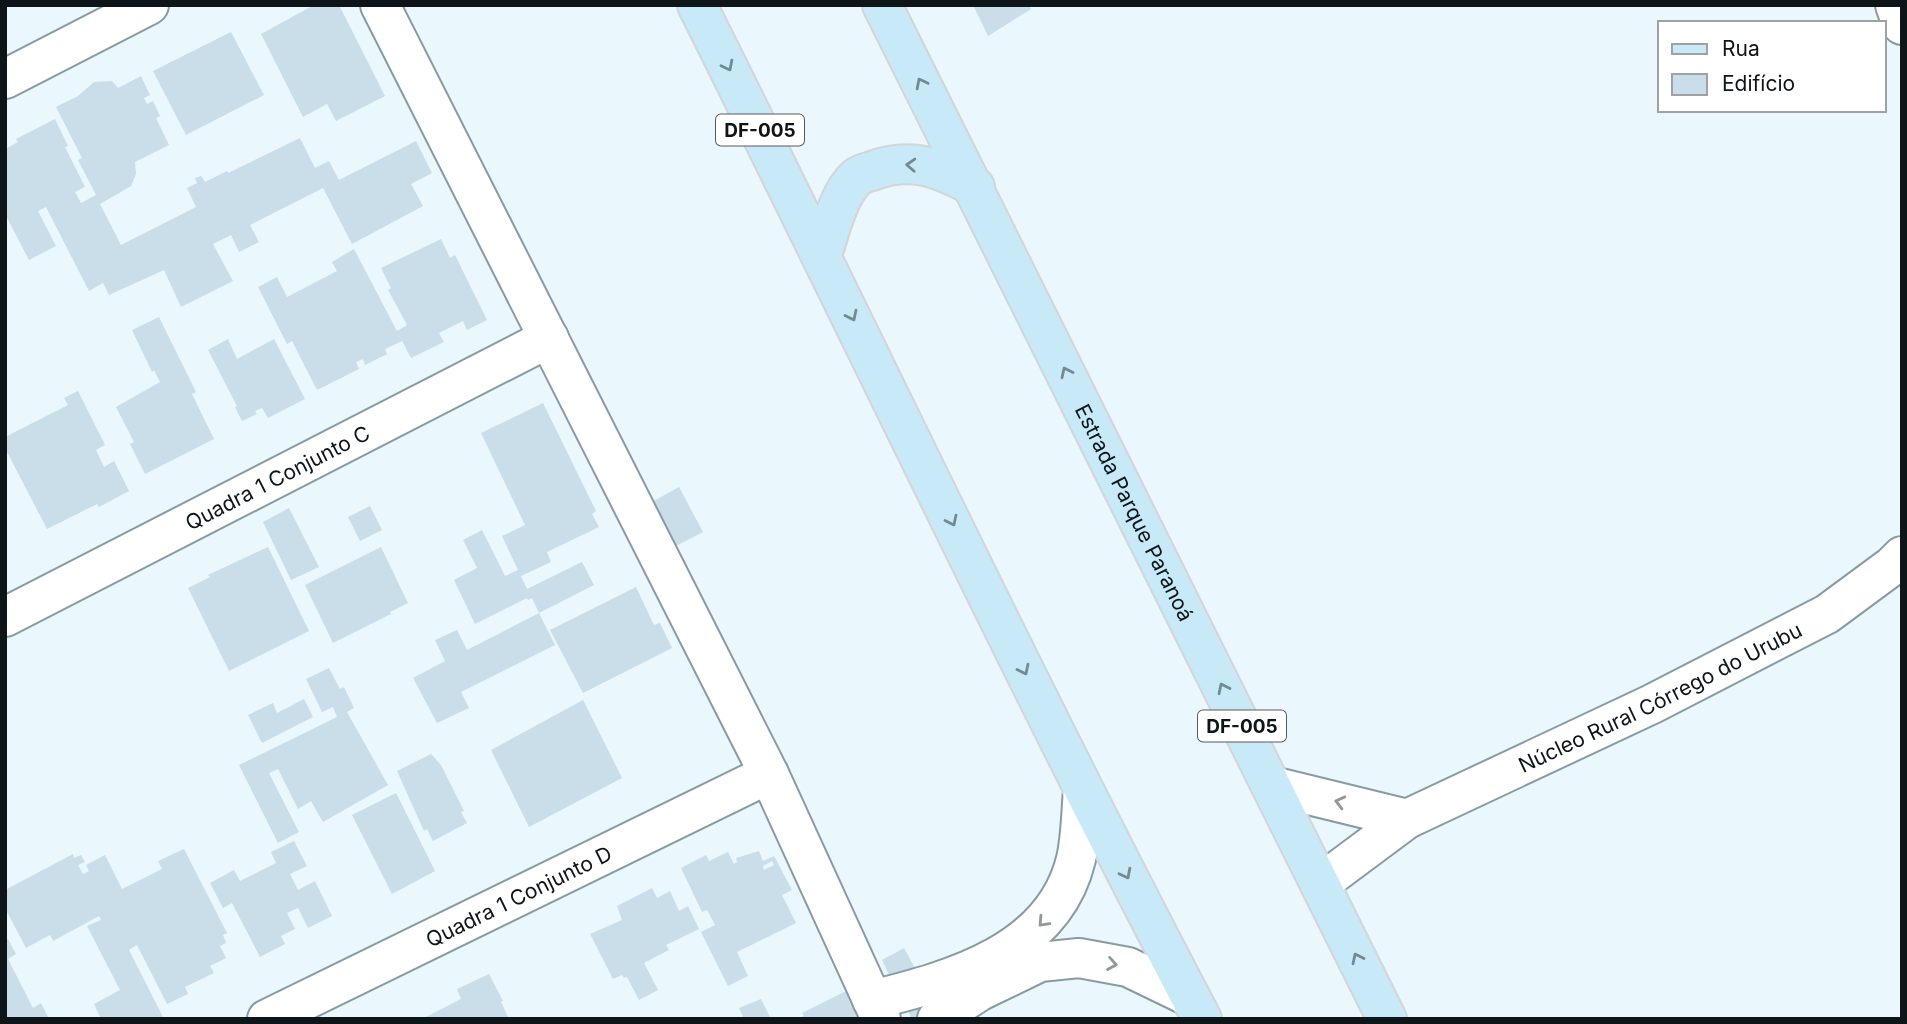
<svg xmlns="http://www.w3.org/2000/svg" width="1907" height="1024" viewBox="0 0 1907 1024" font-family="Inter,sans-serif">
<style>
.building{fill:#c9dee8;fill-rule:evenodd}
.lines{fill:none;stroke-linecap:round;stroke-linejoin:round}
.minor-casing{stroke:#889ba4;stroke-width:42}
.major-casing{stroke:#d4d5d5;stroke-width:42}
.minor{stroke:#fff;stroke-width:38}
.major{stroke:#c7e9f8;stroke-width:38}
.oneway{stroke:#748a93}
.oneway2{stroke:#939697}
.labels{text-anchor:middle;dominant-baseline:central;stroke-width:6;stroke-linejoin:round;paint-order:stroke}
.shield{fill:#fff;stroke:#565b5d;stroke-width:2}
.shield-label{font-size:19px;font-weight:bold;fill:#0e1518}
.street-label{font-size:21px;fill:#0e1518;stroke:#fff}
</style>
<rect width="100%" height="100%" fill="#eaf7fd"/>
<!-- building -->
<path class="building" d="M314 5H339L385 96 336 121 327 104 303 117 261 34Z
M973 5H1029L1031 9 988 36Z
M231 32 264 95 186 135 153 71Z
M141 76 150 95 144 98 147 104 153 101 160 116 156 118 169 145 135 162 136 174 131 186 100 204 121 245 196 207 187 188 197 183 195 178 201 176 205 182 227 171 228 173 300 138 315 168 329 161 339 180 416 141 432 173 411 184 423 206 352 244 323 188 250 225 259 242 239 252 231 235 213 244 233 281 181 307 164 270 109 295 103 283 89 291 46 207 38 211 56 246 29 260 5 214V149L18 142 16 139 55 119 68 146 65 147 85 187 75 192 81 203 96 195 78 160 82 158 56 107 78 96 94 82 112 81 118 88Z
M441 239 450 258 455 255 487 320 467 330 463 321 439 333 444 342 411 358 402 341 385 349 387 354 365 365 363 359 356 362 359 369 317 390 292 341 287 344 258 287 277 277 287 297 337 271 332 262 354 249 397 331 407 325 388 290 391 288 381 268Z
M159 317 196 392 192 394 214 439 145 474 130 444 134 442 116 407 160 382 154 370 152 372 132 330Z
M228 339 237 359 274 339 305 399 268 418 262 408 255 411 257 414 242 421 235 407 237 406 208 350Z
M78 391 105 445 96 450 104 467 114 461 129 491 99 507 97 504 47 529 5 448V437L68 405 64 398Z
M543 403 596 511 592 514 599 527 547 552 551 562 521 576 527 589 582 562 594 585 539 613 555 645 461 692 469 708 437 723 413 678 445 661 435 640 457 630 467 650 539 613 532 598 528 600 527 598 475 624 454 580 477 568 463 540 482 530 505 576 518 570 502 536 525 525 481 433Z
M679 487 703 532 674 547 650 503Z
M370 506 382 530 360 541 348 517Z
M289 508 319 567 291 580 263 522Z
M268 547 309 631 229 671 188 588 210 577 208 575Z
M381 547 408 603 390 612 391 614 333 643 305 585Z
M636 587 654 625 660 623 672 648 583 693 550 630Z
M329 668 340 689 344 687 354 708 347 712 388 785 323 822 311 801 298 809 278 769 269 773 299 832 278 843 239 765 337 717 333 707 322 712 306 679Z
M304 699 313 717 262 743 248 715 273 703 277 713Z
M583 700 622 778 529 827 491 750Z
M431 754 441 765 464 811 461 812 467 823 433 841 427 829 424 831 397 771Z
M396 793 435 871 392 894 352 815Z
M294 841 307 866 290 874 298 890 315 881 332 916 308 928 298 908 287 913 295 929 281 936 285 944 260 957 232 903 223 908 210 883 234 870 240 881 276 863 271 852Z
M184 849 227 933 223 935 226 943 220 946 226 958 210 966 214 973 185 987 188 994 167 1004 137 945 129 950 164 1019H101L94 1004 120 990 87 926 101 920 99 916 53 941 50 935 26 948 5 908V890L73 854 74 858 81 855 85 862 78 865 83 874 89 871 86 865 105 855 122 889 162 869 158 861Z
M759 851 763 861 774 856 792 890 782 895 796 923 737 952 748 976 728 986 701 932 715 925 707 910 702 912 681 868 706 855 709 861 728 852 734 864 737 862 736 858ZM772 861 774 865 764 870 763 866Z
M652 888 657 898 670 891 679 911 688 906 699 929 666 945 669 950 644 963 658 990 639 1000 627 977 624 978 622 975 613 979 590 934 622 920 617 906Z
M8 939 16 954 8 959 33 1008 41 1003 49 1019H5V941Z
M904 948 910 959 941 1019H912L892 981 882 960Z
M489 974 503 1001 501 1002 509 1019H422L461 999 457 989Z
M846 991 860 1019H798L804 1016 802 1013Z
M761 999 771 1019H744L739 1008Z"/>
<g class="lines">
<defs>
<g id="minor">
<path d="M380 5 769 774 881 1019"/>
<path d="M1895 5 1902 25"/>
<path d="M5 79 149 5"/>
<path id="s1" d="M5 617 549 338"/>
<path d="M1272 786 1407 819"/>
<path id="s2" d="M1321 883 1407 819 1652 704 1827 614 1892 566 1902 556"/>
<path d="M872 1000C953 980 1054 952 1076 859 1081 838 1081 812 1083 790"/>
<path id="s3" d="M267 1019 769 774"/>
<path d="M937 1019 980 991 1040 962 1079 958 1128 967 1190 997"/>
</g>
<g id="major">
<path d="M697 5C866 343 1026 685 1202 1019"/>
<path id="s4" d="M882 5 1387 1019"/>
<path d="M822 255C830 231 838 194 857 177 861 174 868 172 872 171 912 156 940 168 975 187"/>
</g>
</defs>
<!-- minor casing -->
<use href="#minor" class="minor-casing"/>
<!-- major casing -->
<use href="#major" class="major-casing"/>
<!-- minor -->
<use href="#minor" class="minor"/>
<!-- major -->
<use href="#major" class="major"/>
</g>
<!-- one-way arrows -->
<defs><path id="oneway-chevron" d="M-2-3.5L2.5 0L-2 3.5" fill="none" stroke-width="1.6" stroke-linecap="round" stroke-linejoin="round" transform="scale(1.75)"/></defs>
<g class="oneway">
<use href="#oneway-chevron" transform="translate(728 66) rotate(63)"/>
<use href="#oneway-chevron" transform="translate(921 83) rotate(-117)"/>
<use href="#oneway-chevron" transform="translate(911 165) rotate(-177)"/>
<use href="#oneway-chevron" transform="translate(852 316) rotate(64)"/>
<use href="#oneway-chevron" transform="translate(1066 372) rotate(-116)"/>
<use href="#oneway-chevron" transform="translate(952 521) rotate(64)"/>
<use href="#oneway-chevron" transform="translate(1024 670) rotate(64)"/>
<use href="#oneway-chevron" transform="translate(1223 688) rotate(-116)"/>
<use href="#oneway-chevron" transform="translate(1126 874) rotate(63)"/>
<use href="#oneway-chevron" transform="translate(1357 958) rotate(-116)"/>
</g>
<g class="oneway2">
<use href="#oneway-chevron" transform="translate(1340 802) rotate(-166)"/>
<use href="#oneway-chevron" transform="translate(1043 922) rotate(133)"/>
<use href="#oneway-chevron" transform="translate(1112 964) rotate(10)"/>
</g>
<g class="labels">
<!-- shield labels -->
<g class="shield">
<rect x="716" y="114.5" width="88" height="31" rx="5"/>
<rect x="1198" y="710.5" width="88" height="31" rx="5"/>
</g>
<g class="shield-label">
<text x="760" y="130">DF-005</text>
<text x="1242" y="726">DF-005</text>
</g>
<!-- street labels -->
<g class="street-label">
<text stroke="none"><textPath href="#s1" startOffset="306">Quadra 1 Conjunto C</textPath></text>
<text stroke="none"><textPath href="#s4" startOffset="567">Estrada Parque Paranoá</textPath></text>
<text stroke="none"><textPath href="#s2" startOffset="388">Núcleo Rural Córrego do Urubu</textPath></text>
<text stroke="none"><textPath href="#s3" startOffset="280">Quadra 1 Conjunto D</textPath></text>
</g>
</g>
<!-- border -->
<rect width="1907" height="1024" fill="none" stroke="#0e1518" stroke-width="14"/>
<!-- legend -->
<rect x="1658" y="21" width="228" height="91" fill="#ffffff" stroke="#9fa1a3" stroke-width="2"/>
<rect x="1672" y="44" width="35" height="10" fill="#c7e9f8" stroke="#9fa1a3" stroke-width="2"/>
<text x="1722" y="56" font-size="21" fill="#0e1518">Rua</text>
<rect x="1672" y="74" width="35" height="21" fill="#c9dee8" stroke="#9fa1a3" stroke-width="2"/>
<text x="1722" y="91" font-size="21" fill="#0e1518">Edifício</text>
</svg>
